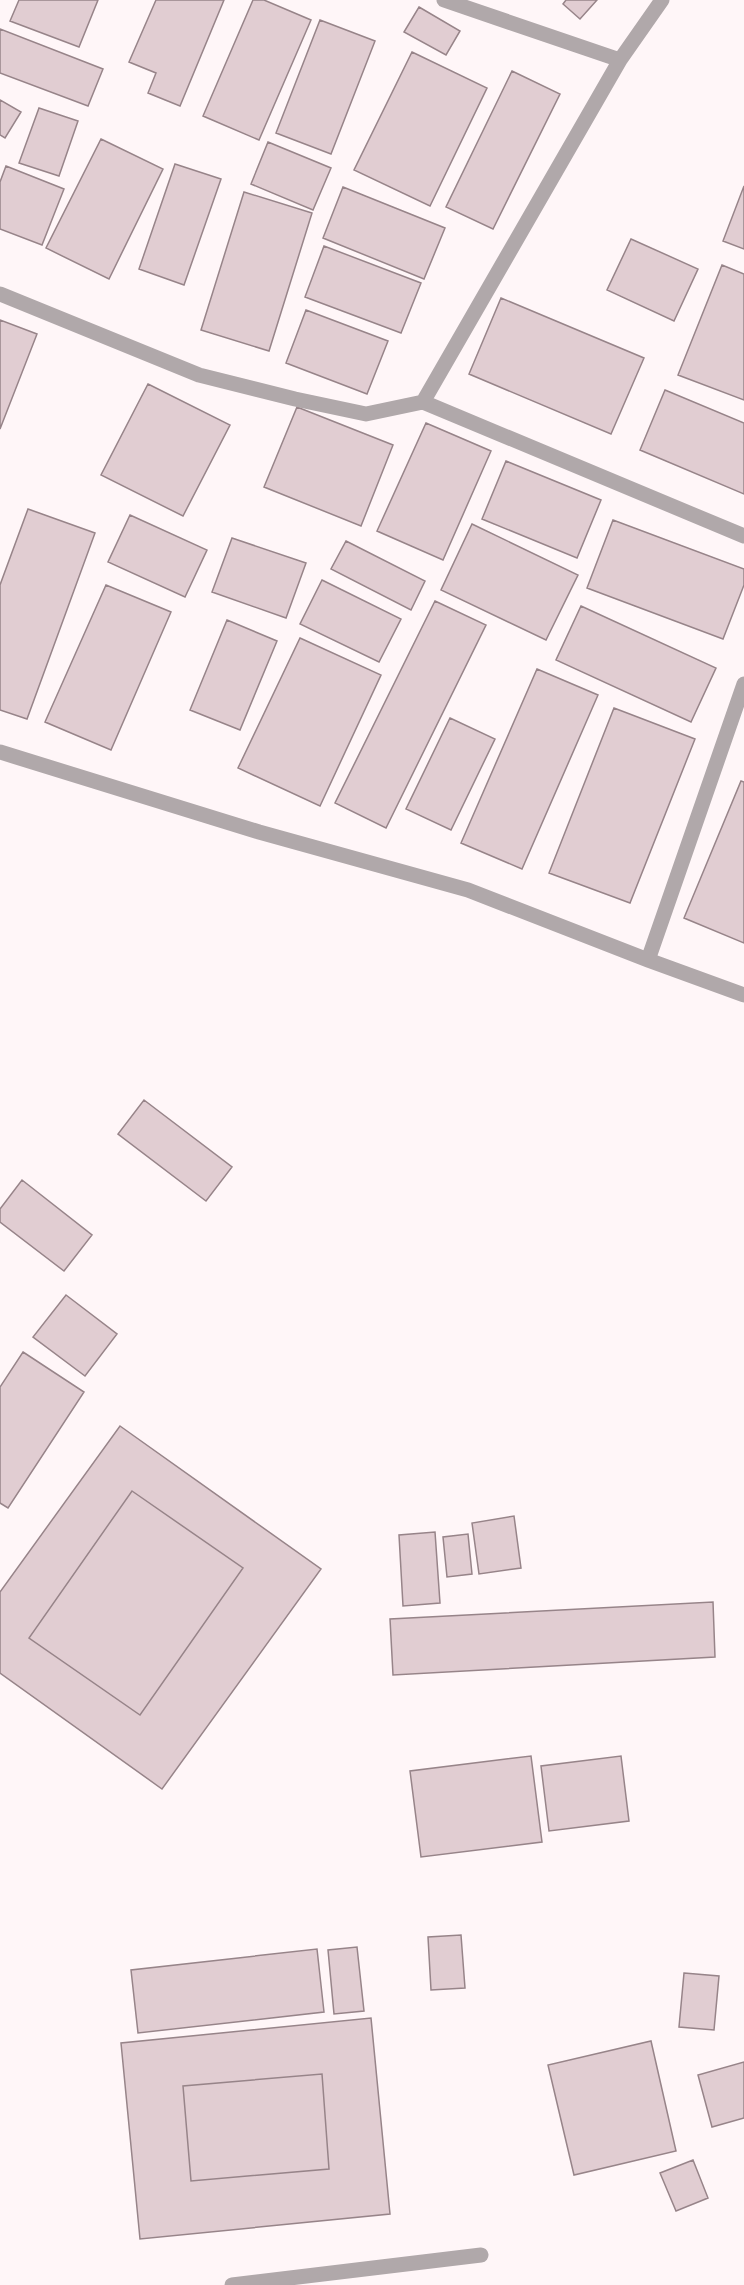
<svg xmlns="http://www.w3.org/2000/svg" width="744" height="2285" viewBox="0 0 744 2285" font-family="'Asap Condensed',sans-serif">
<style>
.building{fill:#e1cdd2;stroke:#978489;stroke-width:1.5;fill-rule:evenodd}
.lines{fill:none;stroke-linecap:round;stroke-linejoin:round}
.street{stroke:#b0a8aa;stroke-width:15}
</style>
<rect width="100%" height="100%" fill="#fff6f8"/>
<!-- building -->
<path class="building" d="M19 0H98L79 47 10 21Z
M156 0H224L180 106 148 93 156 73 129 62Z
M253 0H264L311 20 259 140 203 116Z
M566 0H597L580 19 563 4Z
M419 7 460 31 446 55 404 32Z
M320 20 375 41 331 154 276 133Z
M0 29 103 69 88 106 0 73Z
M412 52 487 88 430 206 354 170Z
M512 71 560 94 493 229 446 207Z
M0 100 21 112 5 138 0 135Z
M39 108 78 121 59 176 19 163Z
M101 139 163 169 109 279 46 248Z
M268 142 331 168 313 210 251 184Z
M175 164 221 179 184 285 139 269Z
M6 166 64 189 42 245 0 229V182Z
M744 186V249L723 241Z
M343 187 445 228 424 279 323 238Z
M244 192 312 213 269 351 201 330Z
M631 239 698 269 674 321 607 290Z
M324 246 421 283 401 333 305 297Z
M722 265 744 274V400L678 375Z
M501 298 644 358 611 434 469 374Z
M306 310 388 341 367 394 286 363Z
M0 320 37 334 0 429Z
M148 384 230 425 183 516 101 475Z
M665 390 744 423V494L640 450Z
M297 407 393 445 361 526 264 487Z
M426 423 491 451 443 560 377 531Z
M506 461 601 500 577 558 482 519Z
M28 509 95 533 27 719 0 710V585Z
M130 515 207 550 185 597 108 562Z
M613 520 744 569V585L723 639 587 588Z
M472 524 578 575 546 640 441 590Z
M232 538 306 563 286 618 212 592Z
M346 541 425 581 411 610 331 569Z
M322 580 401 619 379 662 300 624Z
M106 585 171 612 111 750 45 722Z
M435 601 486 625 386 828 335 803Z
M581 606 716 668 691 722 556 660Z
M227 620 277 641 240 730 190 710Z
M300 638 381 675 320 806 238 768Z
M537 669 598 695 522 869 461 843Z
M614 708 695 739 630 903 549 873Z
M450 718 495 739 451 830 406 809Z
M741 781 744 782V943L684 918Z
M144 1100 232 1167 206 1201 118 1134Z
M22 1180 92 1235 64 1271 0 1222V1209Z
M66 1295 117 1334 85 1376 33 1337Z
M23 1352 84 1392 8 1508 0 1503V1387Z
M120 1426 321 1569 162 1789 0 1673V1592ZM132 1491 243 1568 140 1715 29 1638Z
M132 1491 243 1568 140 1715 29 1638Z
M514 1516 521 1568 479 1574 472 1523Z
M435 1532 440 1603 403 1606 399 1535Z
M468 1534 472 1574 447 1577 443 1537Z
M713 1602 715 1657 393 1675 390 1619Z
M531 1756 542 1842 421 1857 410 1771Z
M621 1756 629 1821 549 1831 541 1766Z
M461 1935 465 1988 431 1990 428 1937Z
M357 1947 364 2011 334 2014 328 1950Z
M317 1949 324 2012 138 2033 131 1970Z
M684 1973 719 1976 714 2030 679 2027Z
M371 2018 390 2214 140 2239 121 2043ZM322 2074 329 2169 191 2181 183 2086Z
M651 2041 676 2151 574 2175 548 2065Z
M744 2062V2118L712 2127 698 2075Z
M322 2074 329 2169 191 2181 183 2086Z
M693 2160 708 2198 676 2211 660 2173Z"/>
<g class="lines">
<!-- street -->
<path class="street" d="M444 0 620 60
M0 294 199 375 295 399 366 414 423 402 744 536
M423 402 620 60 662 0
M0 752 259 832 468 890 648 960 744 995
M648 960 744 684
M232 2285 481 2255"/>
</g>
</svg>
